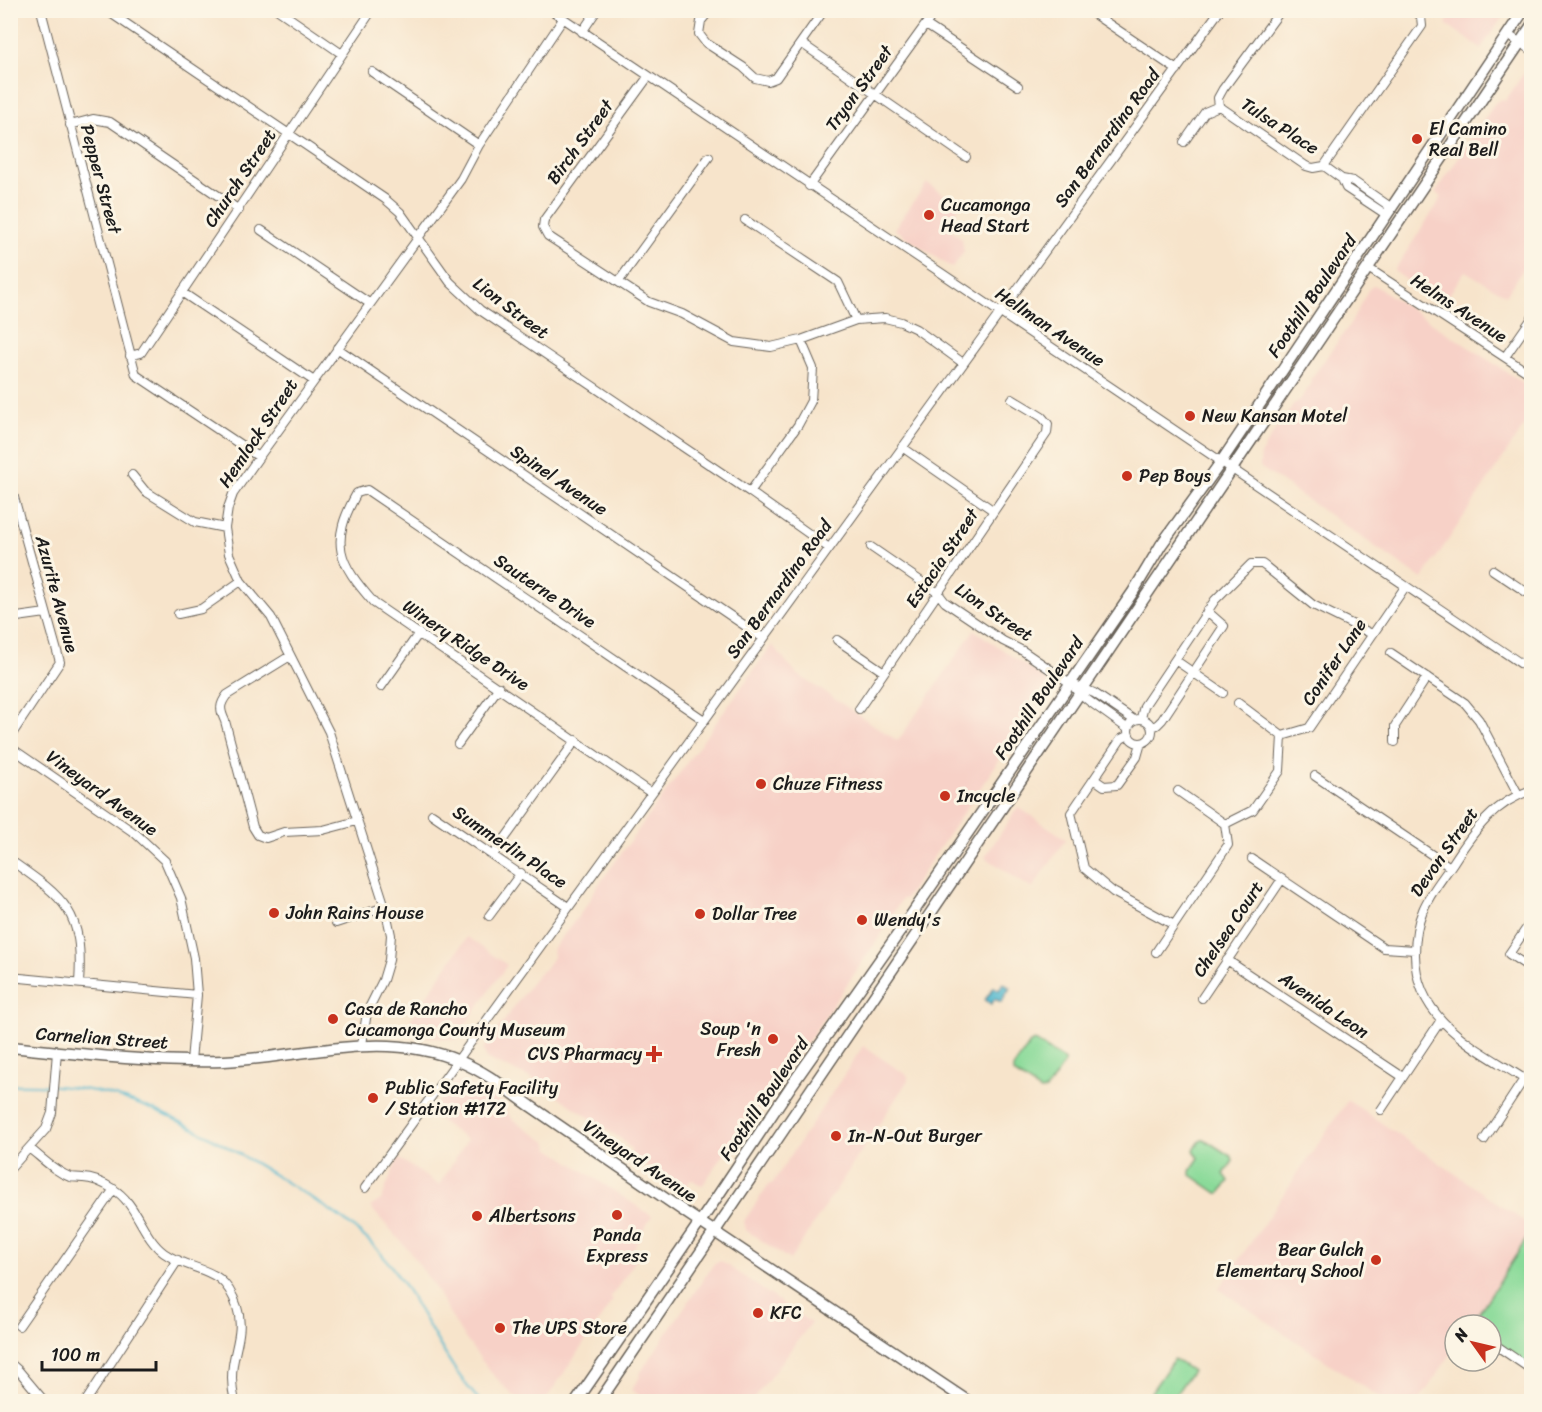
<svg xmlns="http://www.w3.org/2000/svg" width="1542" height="1412" viewBox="0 0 1542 1412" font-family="Sriracha,sans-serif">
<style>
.built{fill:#f7d1c7}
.green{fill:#8ada99;stroke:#537b5a;stroke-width:1.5}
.water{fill:#51b8cf;stroke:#366a76;stroke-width:1.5}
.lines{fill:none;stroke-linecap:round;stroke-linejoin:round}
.stream{stroke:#51b8cf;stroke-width:2}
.minor-casing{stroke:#696259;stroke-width:10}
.major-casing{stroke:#696259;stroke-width:13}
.minor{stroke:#fff;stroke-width:8}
.major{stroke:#fff;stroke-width:10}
.poi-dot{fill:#c8321e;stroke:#fcf5e5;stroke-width:2}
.labels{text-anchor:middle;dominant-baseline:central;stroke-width:6;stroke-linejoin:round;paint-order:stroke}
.street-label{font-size:18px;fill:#1c1c1c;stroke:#fcf5e5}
.poi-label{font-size:18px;fill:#1c1c1c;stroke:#fcf5e5;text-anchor:start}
</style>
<rect width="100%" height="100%" fill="#fcf5e5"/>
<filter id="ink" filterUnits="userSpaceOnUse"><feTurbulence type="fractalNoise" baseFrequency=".0167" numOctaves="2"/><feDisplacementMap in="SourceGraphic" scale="12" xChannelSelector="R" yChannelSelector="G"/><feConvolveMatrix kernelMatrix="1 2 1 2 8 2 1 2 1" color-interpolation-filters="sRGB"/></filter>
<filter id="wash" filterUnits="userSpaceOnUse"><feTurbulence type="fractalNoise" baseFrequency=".008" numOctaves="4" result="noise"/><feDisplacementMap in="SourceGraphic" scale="24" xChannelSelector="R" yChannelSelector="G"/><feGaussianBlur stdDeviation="1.35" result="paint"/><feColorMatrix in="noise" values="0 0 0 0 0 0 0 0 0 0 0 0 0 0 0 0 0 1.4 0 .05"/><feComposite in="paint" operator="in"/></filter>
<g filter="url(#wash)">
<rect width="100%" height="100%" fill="#f7e4cb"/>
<!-- built -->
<path class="built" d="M1455 10H1507V11L1481 48 1446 24Z
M1531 71V258L1506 295 1465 271 1446 299 1439 303 1394 271 1442 197 1436 192 1495 103 1501 99 1505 101 1524 73Z
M927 183 960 205 947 226 962 239 964 252 952 268 894 229Z
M1374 285 1531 388V416L1422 579 1260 467 1261 453 1276 429 1284 421 1293 404 1300 400 1312 383 1310 380 1316 372 1351 323 1368 290Z
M974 630 1045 679 1049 684 1046 691 905 899H902L891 916V920L802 1050 783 1071 755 1113 745 1118 737 1130V1135L702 1186 691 1179 683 1191 632 1156 630 1154 632 1150 621 1139 531 1078 487 1059 483 1050 537 975 545 969 554 956 552 950 590 901 592 894 772 645 797 674 898 741Z
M1018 807 1066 839 1032 889 985 857Z
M467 937 507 965 455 1040 414 1035 409 1022Z
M863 1046 908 1076V1080L790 1260 746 1230 744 1221 769 1184H772Z
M464 1082 501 1104 511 1118 548 1143 549 1148 652 1216 640 1235 642 1237 637 1243H635L636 1245 632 1251 639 1256 610 1298 613 1300 545 1401H519L492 1374 461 1333 432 1283 408 1249 370 1207 381 1200 398 1158 439 1185 467 1140 430 1114 452 1083Z
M1348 1100 1531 1226V1232L1471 1325H1455V1348L1419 1401H1385L1219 1289Z
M721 1261 811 1323 752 1401H648L631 1390 640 1377V1373L713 1265 716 1262Z"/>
<!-- green -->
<path class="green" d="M1035 1041 1064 1060V1064L1046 1090 1040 1091 1014 1073 1013 1068 1030 1043Z
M1204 1139 1232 1157 1233 1161 1224 1174 1229 1181 1220 1193H1217L1191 1175 1190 1171 1199 1158 1194 1150 1200 1141Z
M1531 1232V1368L1491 1342V1325H1471Z
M1174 1359 1192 1371 1171 1401H1165L1151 1392Z"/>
<!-- water -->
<path class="water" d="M1003 983 1010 988 1001 1002 995 999 991 1004 985 1000 994 987 999 990Z"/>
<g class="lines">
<!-- stream -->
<path class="stream" d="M10 1085C50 1084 90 1087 127 1100 182 1118 232 1149 281 1179 319 1203 359 1225 388 1262 423 1307 441 1360 481 1402"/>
</g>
</g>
<g filter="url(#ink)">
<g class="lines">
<defs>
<path id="minor" d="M41 10 136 375 259 457
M106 10 385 199 400 212 450 282 480 310 750 492 829 548
M278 10 342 54
M551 10 1532 671
M710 10 701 21 699 34 706 43 743 67 755 78 768 81 776 78 824 10
M1088 10 1177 70
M926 25 1018 86
M582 32 597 10
M1508 35 1532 50
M801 43 966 157
M372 72 479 145
M648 77 544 220 543 227 548 236 649 302 682 314 734 342 771 347 801 340 856 320 885 318 901 322 916 329 963 363
M1219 106 1306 166 1313 168 1324 166
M1219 106 1218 98 1223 89 1281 10
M70 125 93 119 110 122 239 210
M1184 142 1205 112 1219 106
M1324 166 1422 26 1421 17 1415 10
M1324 166 1342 179 1353 181 1392 208
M1342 179 1346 188 1387 215
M809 186 936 10
M745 220 838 282 856 320
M261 230 369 303
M1368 268 1532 375
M619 281 709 157
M183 293 314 381
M337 348 763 638
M130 356 141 353 372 10
M1505 357 1532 318
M902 447 994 511
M132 475 145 491 195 522 225 528
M10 483 60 662 10 737
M750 492 798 425 811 401 813 368 801 340
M871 547 938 593 945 602 1003 641 1023 651 1070 683 1094 693 1134 720
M1493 570 1532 596
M178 614 201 609 241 581
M10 618 46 613
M837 640 884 672
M1391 653 1465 703 1479 720 1518 794
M290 656 227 695C219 705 220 710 225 721L253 827 258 835 266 838 284 832 323 830 357 821
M1175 660 1223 693
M381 687 419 633
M1076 690 1089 701 1128 729
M1238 703 1282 736
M859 709 1047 433 1048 424 1042 417 1012 399
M1141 718 1144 706 1215 600 1251 564H1262L1266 567 1313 605 1372 634
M1128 731a12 12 0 1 1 24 0a12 12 0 1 1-24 0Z
M1152 727 1157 725 1162 720 1224 626 1207 611
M1129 735 1121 739 1071 813 1084 868 1113 892 1174 925
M1395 742V726L1427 677
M458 744 499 687
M10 747 136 834 165 861 181 898 194 958 197 995 191 1061
M1315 776 1450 867
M1094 779 1104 786 1117 785 1137 757 1141 743
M1532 790C1495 801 1473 832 1453 863 1443 878 1430 893 1423 910 1417 924 1415 939 1415 955 1416 1025 1482 1050 1532 1084
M1178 791 1225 824
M651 793 374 603C338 562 329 543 357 493L367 490 704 720
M432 814 568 907
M493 855 576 740
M1252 859 1384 948 1415 950
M10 860C66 899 84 912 79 983
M489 916 521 873
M1532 920 1509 954 1532 969
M336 923 385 907
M1156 952 1228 845 1225 824 1253 810 1280 771 1282 736 1309 728 1405 587
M1227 960 1403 1077
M10 977 197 995
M1202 998 1282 879
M362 1045 367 1012 383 980 389 960 391 935 385 907 329 732 271 617 241 581 229 554 225 528 228 508 233 494 259 457 461 179 479 145 563 19
M1381 1110 1441 1020
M1484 1140 1524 1079
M29 1148C42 1158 54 1171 70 1177 74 1178 78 1177 83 1178 92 1178 105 1184 113 1189 137 1203 142 1237 164 1253 194 1274 223 1263 237 1307 244 1328 236 1345 233 1365 231 1378 232 1390 235 1402
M10 1169 46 1129 52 1113 57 1052
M365 1188 1220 10
M19 1326 114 1189
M1491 1342 1532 1370
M10 1363 19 1371 45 1402
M86 1401 178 1260"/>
<path id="major" d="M10 1047C81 1054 153 1063 224 1061 302 1058 383 1028 459 1061 486 1072 508 1090 532 1107L685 1212 969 1402
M576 1402 711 1206 791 1086 903 927 1133 592 1161 545 1221 462 1524 10
M599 1402 1240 457 1532 25"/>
</defs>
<!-- minor casing -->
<use href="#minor" class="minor-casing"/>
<!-- major casing -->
<use href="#major" class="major-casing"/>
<!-- minor -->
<use href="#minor" class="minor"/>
<!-- major -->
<use href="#major" class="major"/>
</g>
</g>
<!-- markers -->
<g class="poi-dot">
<circle cx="1417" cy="139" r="6"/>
<circle cx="929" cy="215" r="6"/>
<circle cx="1190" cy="416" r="6"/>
<circle cx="1127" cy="476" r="6"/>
<circle cx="761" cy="784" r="6"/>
<circle cx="945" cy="796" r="6"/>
<circle cx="274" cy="913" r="6"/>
<circle cx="700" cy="914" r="6"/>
<circle cx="862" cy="920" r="6"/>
<circle cx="333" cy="1019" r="6"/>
<circle cx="773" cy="1039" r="6"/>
<path d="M651 1045h6v6h6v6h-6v6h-6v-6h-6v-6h6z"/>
<circle cx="373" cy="1098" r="6"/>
<circle cx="836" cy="1136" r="6"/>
<circle cx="617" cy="1215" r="6"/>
<circle cx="477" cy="1216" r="6"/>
<circle cx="1376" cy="1260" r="6"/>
<circle cx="758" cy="1313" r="6"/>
<circle cx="500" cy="1328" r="6"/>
</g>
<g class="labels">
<!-- street labels -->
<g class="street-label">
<text transform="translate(859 88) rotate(-54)">Tryon Street</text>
<text transform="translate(1280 126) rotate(33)">Tulsa Place</text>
<text transform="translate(1107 138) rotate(-54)">San Bernardino Road</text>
<text transform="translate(580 142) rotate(-54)">Birch Street</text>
<text transform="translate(240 178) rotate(-56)">Church Street</text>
<text transform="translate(101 179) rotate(75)">Pepper Street</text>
<text transform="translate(1312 296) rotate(-56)">Foothill Boulevard</text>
<text transform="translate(511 308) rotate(37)">Lion Street</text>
<text transform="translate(1459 308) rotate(33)">Helms Avenue</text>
<text transform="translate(1050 327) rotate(34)">Hellman Avenue</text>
<text transform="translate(258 433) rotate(-56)">Hemlock Street</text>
<text transform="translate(559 480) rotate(34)">Spinel Avenue</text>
<text transform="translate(942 558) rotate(-56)">Estacia Street</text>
<text transform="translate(779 589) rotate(-54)">San Bernardino Road</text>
<text transform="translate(545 591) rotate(34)">Sauterne Drive</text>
<text transform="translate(57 594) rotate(75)">Azurite Avenue</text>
<text transform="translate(994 612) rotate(34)">Lion Street</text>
<text transform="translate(466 645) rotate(34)">Winery Ridge Drive</text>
<text transform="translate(1334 662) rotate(-56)">Conifer Lane</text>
<text transform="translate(1039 698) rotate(-56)">Foothill Boulevard</text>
<text transform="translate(102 793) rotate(36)">Vineyard Avenue</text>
<text transform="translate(510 847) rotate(34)">Summerlin Place</text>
<text transform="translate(1444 852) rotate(-55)">Devon Street</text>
<text transform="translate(1228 929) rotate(-56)">Chelsea Court</text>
<text transform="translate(1324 1005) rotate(34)">Avenida Leon</text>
<text transform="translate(102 1038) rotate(4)">Carnelian Street</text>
<text transform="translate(764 1099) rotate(-56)">Foothill Boulevard</text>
<text transform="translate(640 1161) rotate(34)">Vineyard Avenue</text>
</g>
<!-- poi labels -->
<g class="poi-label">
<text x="1429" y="129">El Camino<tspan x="1429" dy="21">Real Bell</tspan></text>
<text x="941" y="205">Cucamonga<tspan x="941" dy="21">Head Start</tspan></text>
<text x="1202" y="416">New Kansan Motel</text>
<text x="1139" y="476">Pep Boys</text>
<text x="773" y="784">Chuze Fitness</text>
<text x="957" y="796">Incycle</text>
<text x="286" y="913">John Rains House</text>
<text x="712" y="914">Dollar Tree</text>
<text x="874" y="920">Wendy's</text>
<text x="345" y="1009">Casa de Rancho<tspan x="345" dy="21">Cucamonga County Museum</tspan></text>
<text x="761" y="1029" text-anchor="end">Soup 'n<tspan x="761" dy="21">Fresh</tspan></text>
<text x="642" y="1054" text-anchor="end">CVS Pharmacy</text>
<text x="385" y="1088">Public Safety Facility<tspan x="385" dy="21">/ Station #172</tspan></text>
<text x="848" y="1136">In-N-Out Burger</text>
<text x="489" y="1216">Albertsons</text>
<text x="617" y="1235" text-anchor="middle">Panda<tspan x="617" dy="21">Express</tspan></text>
<text x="1364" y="1250" text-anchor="end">Bear Gulch<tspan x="1364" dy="21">Elementary School</tspan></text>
<text x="770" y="1313">KFC</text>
<text x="512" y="1328">The UPS Store</text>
</g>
</g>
<!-- margin -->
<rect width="1542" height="1412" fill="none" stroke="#fcf5e5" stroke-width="36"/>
<!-- north arrow -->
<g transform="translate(1473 1343) rotate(304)"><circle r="28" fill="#fcf5e5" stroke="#a29e95" stroke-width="1.5"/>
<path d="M0-4.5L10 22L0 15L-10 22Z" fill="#c8321e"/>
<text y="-9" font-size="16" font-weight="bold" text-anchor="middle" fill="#1c1c1c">N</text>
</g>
<!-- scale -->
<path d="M42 1361v9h114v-9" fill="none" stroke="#1c1c1c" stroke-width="3"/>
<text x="51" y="1361" font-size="18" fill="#1c1c1c" stroke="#fcf5e5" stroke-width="4.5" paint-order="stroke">100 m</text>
</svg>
